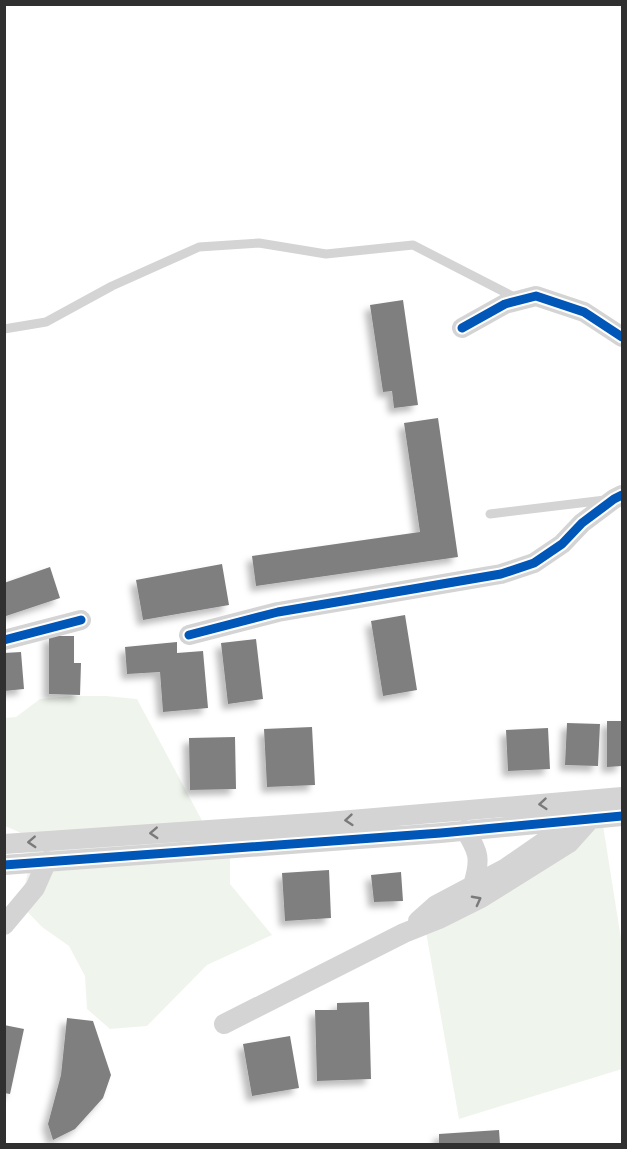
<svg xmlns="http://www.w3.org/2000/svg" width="627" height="1149" viewBox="0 0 627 1149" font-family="Overpass,sans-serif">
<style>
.green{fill:#eff5ed}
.building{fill:#7f7f7f;filter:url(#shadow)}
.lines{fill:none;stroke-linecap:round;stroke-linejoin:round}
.service{stroke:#d4d4d4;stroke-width:9}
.minor{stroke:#d4d4d4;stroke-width:20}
.cycleway-casing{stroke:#fff;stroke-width:13}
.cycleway{stroke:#0057b8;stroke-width:9}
.oneway{stroke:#7a7a7a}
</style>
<defs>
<filter id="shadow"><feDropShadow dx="-5.5" dy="5.5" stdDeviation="3" flood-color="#0004"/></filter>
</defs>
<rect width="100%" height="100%" fill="#fff"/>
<!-- green -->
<path class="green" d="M71 696H106L137 699 206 828 230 855V884L272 935 207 965 147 1026 110 1029 87 1009 85 976 69 946 42 927 20 904 28 872 30 837 5 826V718L16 717 40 699Z
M602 819 622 945V1069L459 1119 426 932Z"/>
<!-- building -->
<path class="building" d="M403 300 418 405 394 408 392 391 383 392 370 305Z
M438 418 458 557 256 586 252 556 420 532 404 423Z
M222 564 229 605 143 620 136 580Z
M50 567 60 598 6 616 4 583Z
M405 615 417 690 383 696 371 621Z
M49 636H74V663H81L80 695 49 694Z
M256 639 263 699 228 704 221 643Z
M177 642V653L203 651 208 708 163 712 160 672 127 674 125 647Z
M21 652 24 689 4 691V653Z
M607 721H622V766L607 767Z
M567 723 600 724 598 766 565 765Z
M312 727 315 785 267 787 264 729Z
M548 728 550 769 508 771 506 730Z
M235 737 236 789 190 790 189 738Z
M329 870 331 918 285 921 282 873Z
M401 872 403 901 374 902 371 875Z
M369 1002 371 1079 317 1081 315 1010H337V1003Z
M67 1018 93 1021 111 1075 103 1098 75 1129 53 1140 48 1124 61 1075Z
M4 1025 24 1029 10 1094 4 1093Z
M290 1036 299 1088 252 1096 243 1044Z
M499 1130 500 1144H439V1134Z"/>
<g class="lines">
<!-- service -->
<path class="service" d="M4 329 46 322 112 286 199 247 259 243 326 254 413 245 516 298
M490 514 605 500"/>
<!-- minor -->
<path class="minor" d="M462 328 505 304 536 296 584 312 622 337
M189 635 278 612 501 574 534 563 562 544 582 523 614 499 622 495
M4 640 81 620
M465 830C479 852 481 859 473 885
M4 844 327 822 622 797
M4 865 441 833 622 816
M418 921 436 905 506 868 574 821
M4 925 35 888 47 861
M224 1024 404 933 439 919 481 898 569 843 595 814"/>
<defs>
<path id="cycleway" d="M462 328 505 304 536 296 584 312 622 337
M189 635 278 612 501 574 534 563 562 544 582 523 614 499 622 495
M4 640 81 620
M4 865 441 833 622 816"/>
</defs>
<!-- cycleway casing -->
<use href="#cycleway" class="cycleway-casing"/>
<!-- cycleway -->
<use href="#cycleway" class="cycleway"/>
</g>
<!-- one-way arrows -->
<defs><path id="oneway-chevron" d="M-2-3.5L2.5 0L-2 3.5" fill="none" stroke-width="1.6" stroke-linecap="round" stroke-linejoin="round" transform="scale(1.5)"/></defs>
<g class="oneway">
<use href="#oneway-chevron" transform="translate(543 804) rotate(175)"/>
<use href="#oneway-chevron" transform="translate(349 820) rotate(175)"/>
<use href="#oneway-chevron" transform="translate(154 833) rotate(177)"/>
<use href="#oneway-chevron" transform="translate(32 842) rotate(177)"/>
<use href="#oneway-chevron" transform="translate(477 900) rotate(-28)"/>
</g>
<!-- border -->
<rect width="627" height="1149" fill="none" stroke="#303030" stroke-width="12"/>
</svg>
